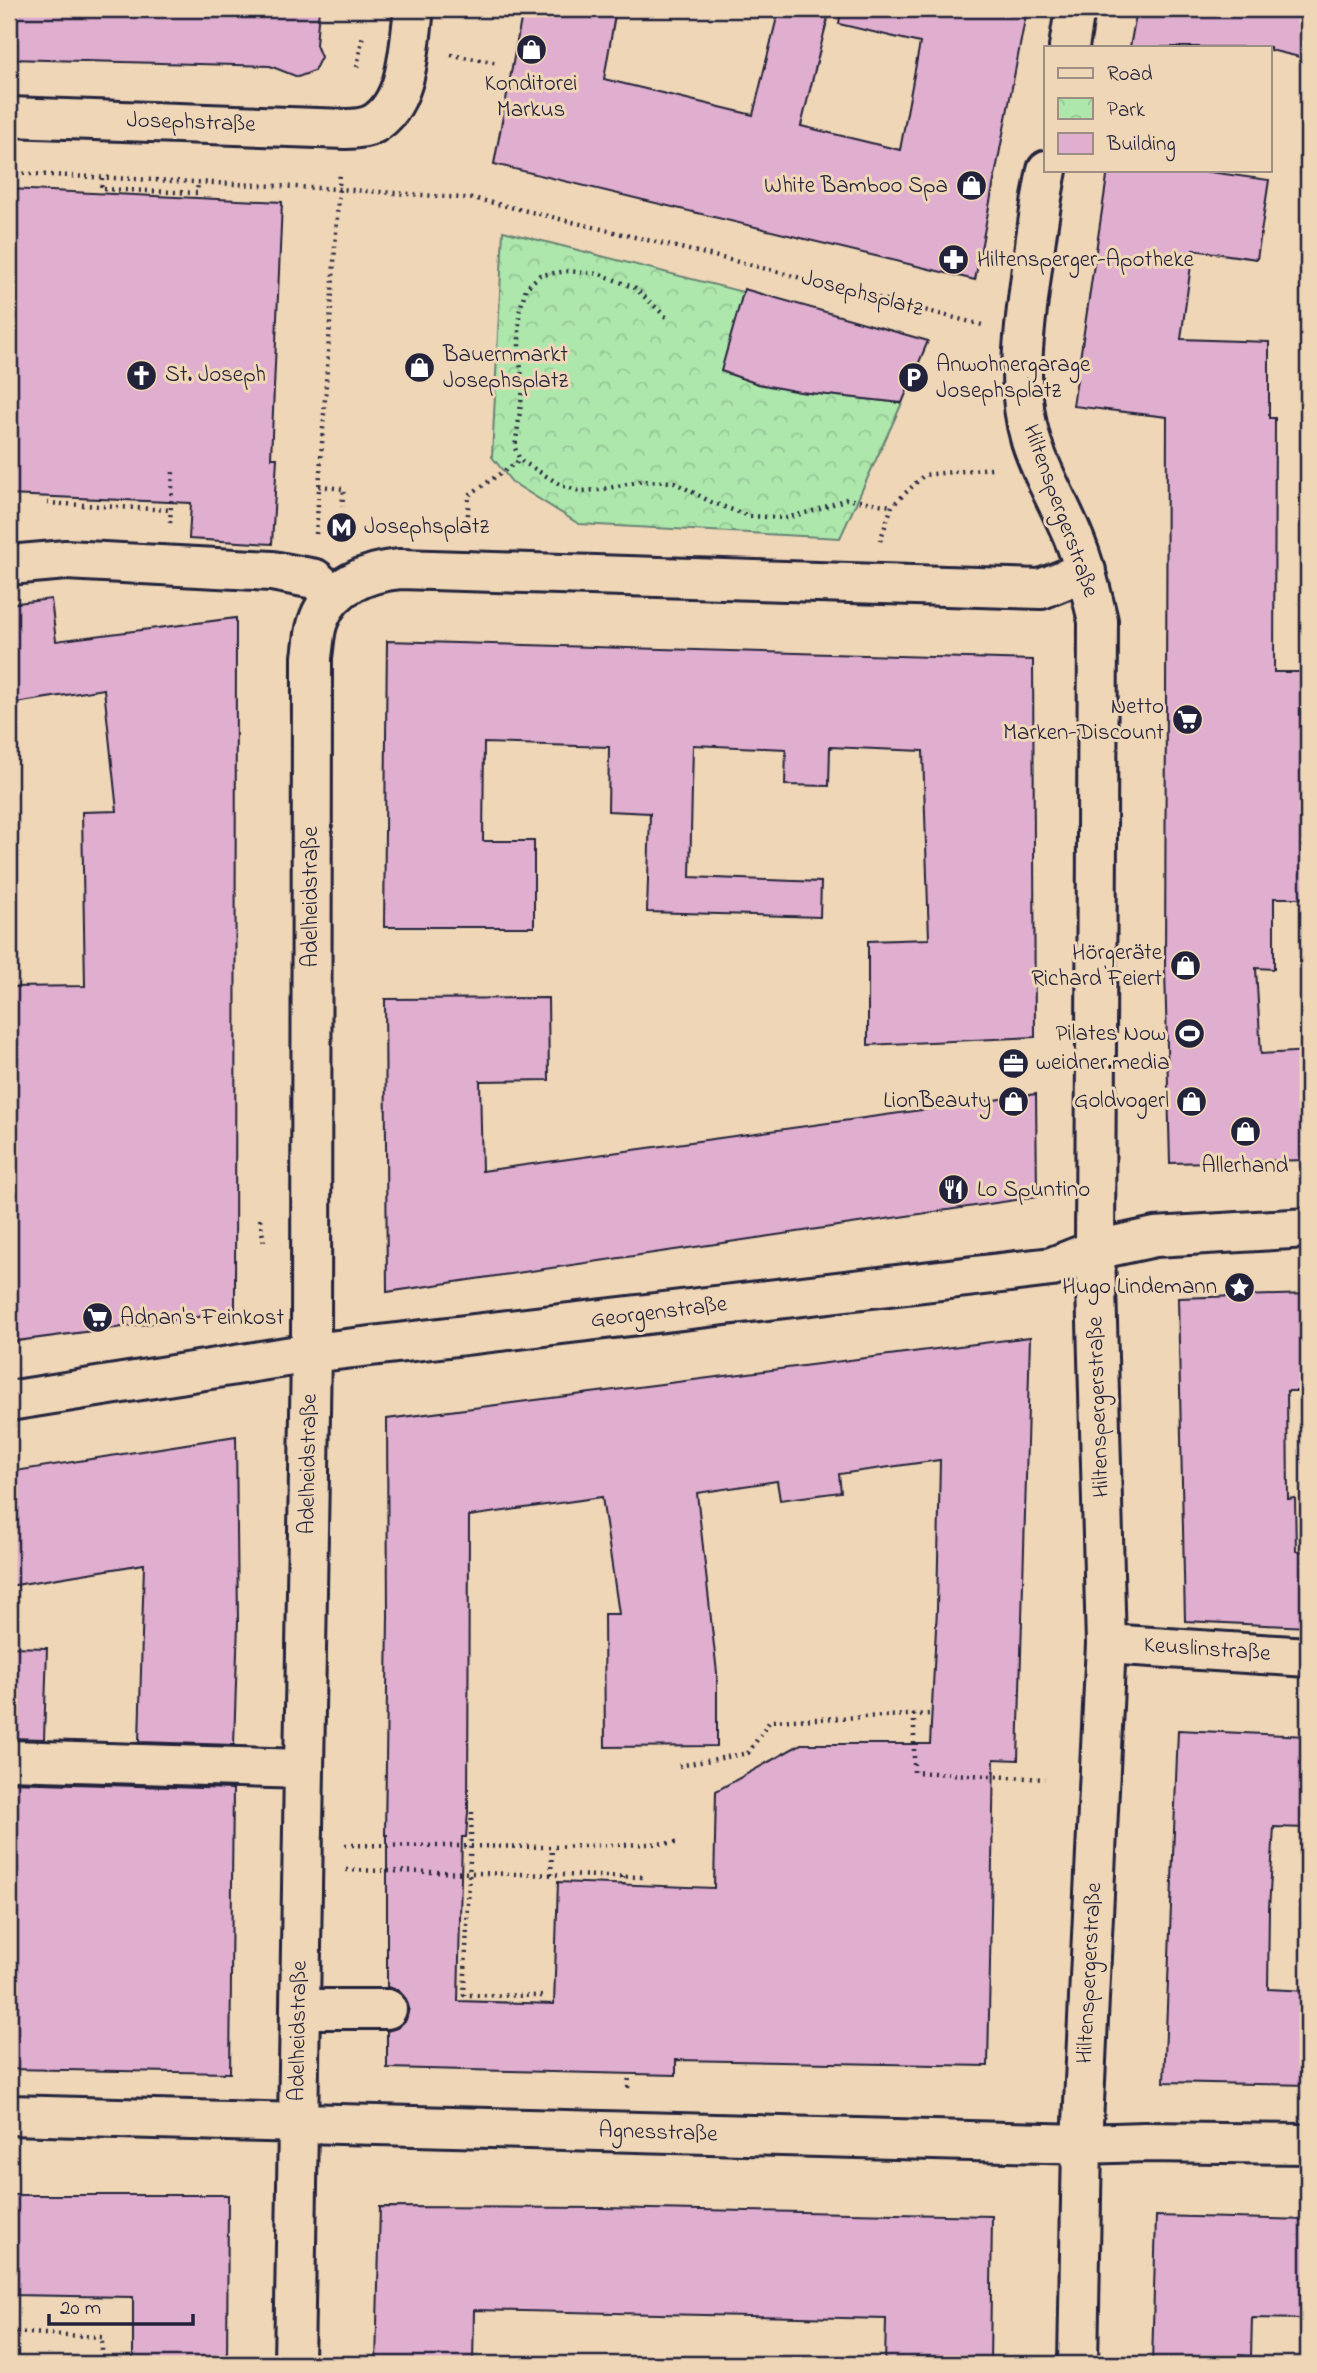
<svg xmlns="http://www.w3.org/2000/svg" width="1317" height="2373" viewBox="0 0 1317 2373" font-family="'Indie Flower',sans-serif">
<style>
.park{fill:url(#park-crowns);stroke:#688474;stroke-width:2}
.building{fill:#e0aece;stroke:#22223b;stroke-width:2;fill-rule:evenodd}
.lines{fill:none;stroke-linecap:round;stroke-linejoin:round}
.minor-casing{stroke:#22223b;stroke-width:44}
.path{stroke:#22223b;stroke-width:4.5;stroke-dasharray:2 5;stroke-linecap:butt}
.minor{stroke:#efd6b7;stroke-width:38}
.labels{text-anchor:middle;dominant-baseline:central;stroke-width:6;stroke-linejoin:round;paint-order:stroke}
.poi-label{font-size:23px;fill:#22223b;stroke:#efd6b7;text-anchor:start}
.street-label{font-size:23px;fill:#22223b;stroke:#efd6b7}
</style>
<defs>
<pattern id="park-crowns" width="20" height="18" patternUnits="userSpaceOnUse" patternTransform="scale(1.75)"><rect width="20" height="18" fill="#ade7ac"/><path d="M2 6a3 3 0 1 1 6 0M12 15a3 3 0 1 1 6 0" fill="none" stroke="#95c695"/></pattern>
</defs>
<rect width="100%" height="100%" fill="#efd6b7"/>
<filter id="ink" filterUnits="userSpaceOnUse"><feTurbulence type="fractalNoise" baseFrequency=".0143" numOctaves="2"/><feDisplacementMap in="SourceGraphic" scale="14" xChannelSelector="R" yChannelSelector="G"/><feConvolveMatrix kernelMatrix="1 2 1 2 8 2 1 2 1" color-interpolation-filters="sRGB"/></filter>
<g filter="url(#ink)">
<!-- park -->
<path class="park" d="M503 231 743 292 800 392 902 403 840 538 579 524 512 482 492 457Z"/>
<!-- building -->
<path class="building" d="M9 9H319L316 45 321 57 314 71 298 77 270 66 9 59Z
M523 9H616L604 79 753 115 779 9H830L801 126 900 150 920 43 839 24 841 9H1027L975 280 494 164Z
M1137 9H1308V59L1270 50V47H1130Z
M1108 170H1195L1269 180 1257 259 1193 250 1181 339 1269 342V418H1275L1274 672H1308V898H1274V969L1256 968 1261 1054 1308 1051V1160L1170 1163 1165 968 1167 417 1073 406Z
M9 189 282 202 271 458H277L272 544 189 539 191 503 9 495Z
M744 289 928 341 902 403 800 392 758 384 721 371Z
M51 599 56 641 236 618 235 1312 9 1342V987L85 986 82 812 117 811 104 689 9 704V604Z
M387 641 1033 660 1035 1037 868 1045V941L929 939 923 751 830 747 829 786 785 785 786 749 693 745 690 877 821 882 820 917 647 912 650 813 608 811 609 747 484 743 483 841H534V927H384Z
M548 998 549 1080 480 1081 482 1171 1036 1094 1037 1197 387 1292 385 999Z
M1308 1294V1391H1287L1288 1499 1295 1498 1296 1551 1308 1552V1627L1185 1621 1178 1298Z
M1030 1337 1018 1760 994 1759 988 2066 676 2060V2075L387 2068V2031L397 2028 406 2020 409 2008 406 1999 398 1990 387 1987V1835H385L388 1616 387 1419ZM940 1460 937 1609 930 1744H801L716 1791 714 1888 558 1882 554 2004 458 2001 462 1837H466L468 1812 469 1516 602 1497 619 1614H604L605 1747 717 1746V1673L697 1493 777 1481 780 1500 841 1492 839 1474Z
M236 1436 238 1621 234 1745 139 1742 144 1564 9 1586V1472Z
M10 1647 47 1648 44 1739 9 1738Z
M1178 1730 1308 1736V1828L1274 1827 1269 1909 1268 1989 1308 1991V2085L1164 2082Z
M9 1782 233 1789 230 2073 9 2069Z
M9 2195H228L227 2364H133V2297L9 2295Z
M380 2207 603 2208 992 2216 990 2364H885L886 2319 474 2310 473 2364H376Z
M1156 2216 1308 2220V2319L1252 2318 1251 2356 1239 2355V2364H1152Z"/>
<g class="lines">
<defs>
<path id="minor" d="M1069 47 1075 9
M9 117 346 129C354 129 365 128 373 124 409 104 409 45 414 9
M1047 170C1039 210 1034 251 1029 292 1023 342 1016 391 1031 441 1041 473 1059 503 1072 534 1084 562 1091 591 1098 621L1095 1250 1106 1644 1082 2144 1078 2364
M9 565 66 560 272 571 315 579 334 596
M9 1401 311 1353 1052 1267 1095 1250 1155 1237 1308 1228
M1106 1644 1308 1657
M9 1760 303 1769
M300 2009H387
M9 2115 1082 2144 1145 2142 1308 2144
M294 2364 311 1353 312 657C314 645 314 630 319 619 332 585 368 572 400 569L1041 589 1086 571"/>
</defs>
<!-- minor casing -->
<use href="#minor" class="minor-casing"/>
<!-- path -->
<path class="path" d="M451 55 499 63
M357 67 363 34
M9 173 339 189 477 199 751 265 982 325
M102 178 101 189 197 193 198 183
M666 317 635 288 600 274 568 271 540 275 526 288 519 313V352L523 389 515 448 520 460 561 485 580 491 599 490 641 481 674 482 711 502 749 516 786 518 820 509 846 499 892 506
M319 486 344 489 342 506
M47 503 171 510
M170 523 173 471
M467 529 469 495 520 460
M316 534 340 172
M880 541 892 506 924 475 992 468
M260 1219 264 1243
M914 1714V1772L1045 1779
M679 1766 748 1753 770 1721 931 1714
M472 1812 464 1995 544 1996
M345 1845 552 1847 677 1843
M346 1870 646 1877
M551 1875 552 1847
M623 1876V1884
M628 2088 629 2075
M9 2332 102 2337V2364"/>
<!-- minor -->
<use href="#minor" class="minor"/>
</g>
</g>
<!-- icons -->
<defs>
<symbol id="shop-disc" viewBox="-11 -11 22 22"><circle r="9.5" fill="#22223b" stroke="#efd6b7"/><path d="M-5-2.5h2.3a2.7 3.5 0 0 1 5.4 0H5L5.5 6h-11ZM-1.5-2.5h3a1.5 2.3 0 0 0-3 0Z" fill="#fff"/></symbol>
<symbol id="pharmacy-disc" viewBox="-11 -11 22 22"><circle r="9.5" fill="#22223b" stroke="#efd6b7"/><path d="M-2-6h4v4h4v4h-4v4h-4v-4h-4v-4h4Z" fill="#fff"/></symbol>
<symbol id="church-disc" viewBox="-11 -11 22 22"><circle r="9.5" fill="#22223b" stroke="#efd6b7"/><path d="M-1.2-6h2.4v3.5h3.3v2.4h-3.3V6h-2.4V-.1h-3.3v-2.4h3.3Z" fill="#fff"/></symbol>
<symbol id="parking-disc" viewBox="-11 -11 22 22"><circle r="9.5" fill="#22223b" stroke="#efd6b7"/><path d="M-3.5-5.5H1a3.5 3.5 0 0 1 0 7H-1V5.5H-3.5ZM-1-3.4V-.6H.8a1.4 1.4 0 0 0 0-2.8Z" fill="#fff"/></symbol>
<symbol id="metro-disc" viewBox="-11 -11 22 22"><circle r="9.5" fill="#22223b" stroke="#efd6b7"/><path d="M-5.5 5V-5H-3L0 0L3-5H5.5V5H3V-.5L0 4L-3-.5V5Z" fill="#fff"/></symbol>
<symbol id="supermarket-disc" viewBox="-11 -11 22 22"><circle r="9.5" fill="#22223b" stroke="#efd6b7"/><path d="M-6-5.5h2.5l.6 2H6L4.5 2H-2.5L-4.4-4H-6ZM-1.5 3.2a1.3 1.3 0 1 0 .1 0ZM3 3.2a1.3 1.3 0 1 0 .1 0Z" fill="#fff"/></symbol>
<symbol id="stadium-disc" viewBox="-11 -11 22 22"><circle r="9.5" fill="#22223b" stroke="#efd6b7"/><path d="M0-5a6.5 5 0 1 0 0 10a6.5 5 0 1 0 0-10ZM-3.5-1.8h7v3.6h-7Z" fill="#fff"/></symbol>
<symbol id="office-disc" viewBox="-11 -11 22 22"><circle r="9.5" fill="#22223b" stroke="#efd6b7"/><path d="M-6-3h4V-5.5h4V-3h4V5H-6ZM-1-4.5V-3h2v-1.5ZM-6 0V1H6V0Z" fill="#fff"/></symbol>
<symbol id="restaurant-disc" viewBox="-11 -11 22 22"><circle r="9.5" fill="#22223b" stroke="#efd6b7"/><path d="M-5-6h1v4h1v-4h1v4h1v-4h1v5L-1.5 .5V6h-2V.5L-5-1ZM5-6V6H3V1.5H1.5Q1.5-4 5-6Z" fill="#fff"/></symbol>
<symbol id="sight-disc" viewBox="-11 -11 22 22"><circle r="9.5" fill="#22223b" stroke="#efd6b7"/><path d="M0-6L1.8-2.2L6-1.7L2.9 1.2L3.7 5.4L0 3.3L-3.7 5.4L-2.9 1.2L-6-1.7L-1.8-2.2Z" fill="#fff"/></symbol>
</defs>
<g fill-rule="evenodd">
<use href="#shop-disc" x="514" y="32" width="35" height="35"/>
<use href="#shop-disc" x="954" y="168" width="35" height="35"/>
<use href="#pharmacy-disc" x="936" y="242" width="35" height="35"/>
<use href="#shop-disc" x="402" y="350" width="35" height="35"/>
<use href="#church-disc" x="124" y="358" width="35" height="35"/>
<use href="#parking-disc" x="896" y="360" width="35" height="35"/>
<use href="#metro-disc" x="324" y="510" width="35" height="35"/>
<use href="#supermarket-disc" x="1170" y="702" width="35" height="35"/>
<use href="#shop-disc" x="1168" y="948" width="35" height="35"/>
<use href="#stadium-disc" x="1172" y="1016" width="35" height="35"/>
<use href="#office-disc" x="996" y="1046" width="35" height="35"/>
<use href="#shop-disc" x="996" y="1084" width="35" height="35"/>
<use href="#shop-disc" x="1174" y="1084" width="35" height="35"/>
<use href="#shop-disc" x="1228" y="1114" width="35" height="35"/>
<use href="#restaurant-disc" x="936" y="1172" width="35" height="35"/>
<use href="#sight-disc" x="1222" y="1270" width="35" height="35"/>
<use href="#supermarket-disc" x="80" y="1300" width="35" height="35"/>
</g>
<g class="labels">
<!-- poi labels -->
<g class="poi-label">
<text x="531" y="84" text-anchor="middle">Konditorei<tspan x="531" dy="26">Markus</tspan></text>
<text x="948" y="186" text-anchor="end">White Bamboo Spa</text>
<text x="977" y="260">Hiltensperger-Apotheke</text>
<text x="443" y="355">Bauernmarkt<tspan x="443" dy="26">Josephsplatz</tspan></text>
<text x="936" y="365">Anwohnergarage<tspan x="936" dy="26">Josephsplatz</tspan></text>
<text x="165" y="375">St. Joseph</text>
<text x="364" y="527">Josephsplatz</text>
<text x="1164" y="707" text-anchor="end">Netto<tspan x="1164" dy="26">Marken-Discount</tspan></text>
<text x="1162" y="953" text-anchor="end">Hörgeräte<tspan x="1162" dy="26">Richard Feiert</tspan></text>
<text x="1166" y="1034" text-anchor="end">Pilates Now</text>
<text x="1036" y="1063">weidner.media</text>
<text x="991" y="1101" text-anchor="end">LionBeauty</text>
<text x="1169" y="1101" text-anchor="end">Goldvogerl</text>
<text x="1245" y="1166" text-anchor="middle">Allerhand</text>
<text x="977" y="1190">Lo Spuntino</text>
<text x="1217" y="1287" text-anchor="end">Hugo Lindemann</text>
<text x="120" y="1318">Adnan's Feinkost</text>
</g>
<!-- street labels -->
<g class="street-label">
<text transform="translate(191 123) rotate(2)">Josephstraße</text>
<text transform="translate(862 294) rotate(15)">Josephsplatz</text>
<text transform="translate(1060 511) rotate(70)">Hiltenspergerstraße</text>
<text transform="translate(311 897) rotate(-90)">Adelheidstraße</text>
<text transform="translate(659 1313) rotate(-7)">Georgenstraße</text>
<text transform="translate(1099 1407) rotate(-92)">Hiltenspergerstraße</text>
<text transform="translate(309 1464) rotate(-89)">Adelheidstraße</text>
<text transform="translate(1207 1650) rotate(4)">Keuslinstraße</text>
<text transform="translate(1090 1973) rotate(-87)">Hiltenspergerstraße</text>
<text transform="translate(299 2031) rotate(-89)">Adelheidstraße</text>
<text transform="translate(658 2133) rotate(2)">Agnesstraße</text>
</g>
</g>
<!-- margin -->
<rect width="1317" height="2373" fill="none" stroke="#efd6b7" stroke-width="35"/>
<rect x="18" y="18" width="1282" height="2338" fill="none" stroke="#22223b" stroke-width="2.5" filter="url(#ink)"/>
<!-- legend -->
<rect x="1044" y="46" width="228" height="126" fill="#efd6b7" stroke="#9d8e85" stroke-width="2"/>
<rect x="1058" y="68" width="35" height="10" fill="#efd6b7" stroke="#9d8e85" stroke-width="2"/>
<text x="1107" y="80" font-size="21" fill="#22223b">Road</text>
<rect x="1058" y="98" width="35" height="21" fill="url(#park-crowns)" stroke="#9d8e85" stroke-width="2"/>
<text x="1107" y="116" font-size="21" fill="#22223b">Park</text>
<rect x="1058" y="133" width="35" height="21" fill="#e0aece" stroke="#9d8e85" stroke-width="2"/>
<text x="1107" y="150" font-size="21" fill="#22223b">Building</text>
<!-- scale -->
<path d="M49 2314v10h144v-10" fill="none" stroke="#22223b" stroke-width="3.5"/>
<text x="60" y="2314" font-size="21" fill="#22223b" stroke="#efd6b7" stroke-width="5" paint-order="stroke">20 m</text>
</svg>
